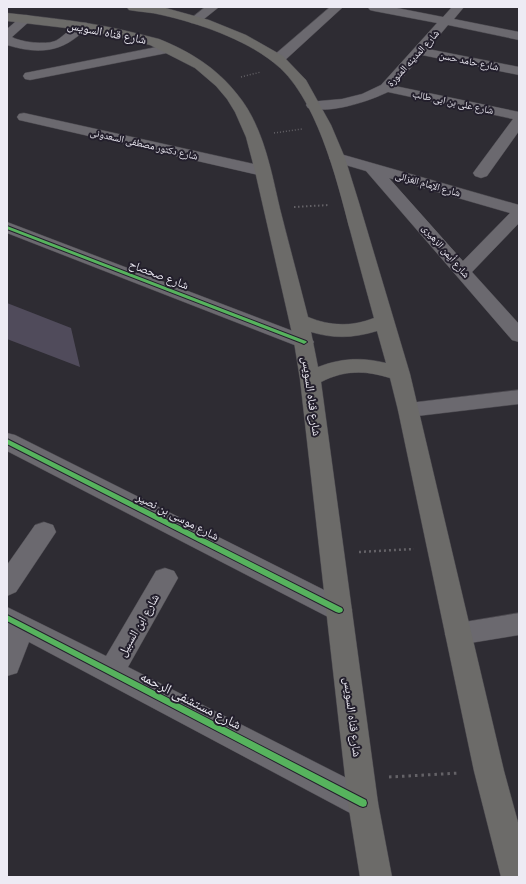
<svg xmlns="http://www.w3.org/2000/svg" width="526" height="884" viewBox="0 0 526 884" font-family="'IBM Plex Sans','Noto Naskh Arabic',sans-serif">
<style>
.building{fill:#504b5b}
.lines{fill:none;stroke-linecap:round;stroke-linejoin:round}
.minor-casing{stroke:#4a484e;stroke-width:1}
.major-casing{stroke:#4a484e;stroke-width:1}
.path-far3{stroke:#646267;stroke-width:1.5;stroke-dasharray:1 2;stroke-linecap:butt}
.path-far2{stroke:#646267;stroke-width:2;stroke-dasharray:1.5 2.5;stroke-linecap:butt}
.path-far1{stroke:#646267;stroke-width:2.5;stroke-dasharray:2 3;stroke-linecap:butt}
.path{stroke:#646267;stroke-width:3;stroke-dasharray:2.5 4;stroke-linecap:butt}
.minor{fill:#6b696f;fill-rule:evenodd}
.major{fill:#6c6b69;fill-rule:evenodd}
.cycleway-casing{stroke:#231f2c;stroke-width:2}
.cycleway{fill:#56b35d;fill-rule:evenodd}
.labels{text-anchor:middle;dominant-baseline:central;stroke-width:4;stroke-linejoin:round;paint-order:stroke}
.far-street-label{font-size:10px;fill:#edebf4;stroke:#231f2c}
.street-label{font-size:12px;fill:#edebf4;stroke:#231f2c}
.near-street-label{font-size:14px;fill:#edebf4;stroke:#231f2c}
</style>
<rect width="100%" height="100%" fill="#2e2c33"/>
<!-- building -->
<path class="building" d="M7 303 71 328 80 367 7 339Z"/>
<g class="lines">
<defs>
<path id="minor" d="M205 7H219L199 23H191L189 20Z
M330 7H343L283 62H273L271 59 273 56Z
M368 7H392L443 17 452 7H464L454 19 519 32V40L448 25 428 49 519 67V75L422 55 395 86 519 112V131L487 176 481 178 475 176 473 173 513 119 388 92C367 102 330 114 308 108L306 105 308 102 342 99 362 94 381 85 437 23 374 11 370 10Z
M26 15 30 16 32 19 12 37C20 42 46 45 55 41 66 36 75 20 87 23L89 26C86 30 82 33 78 36 56 54 33 53 7 45V29L22 16Z
M167 45 172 46 173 49 172 52 30 80 25 79 23 76 25 73 30 72Z
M24 113 263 166 269 168 271 171 269 174 263 176 19 120 17 117 19 114Z
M337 153 519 205V223L472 272 519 324V342L512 340 366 171 332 161 329 158 332 155ZM389 178 510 213 463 261Z
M7 222 311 338 314 342 311 346 304 348 297 346 7 233Z
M519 390V404L409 417 401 415 398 410 401 405 409 403Z
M7 433 15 435 348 602 352 610 348 618 339 621 330 618 7 451Z
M44 522 53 525 56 532 16 592 7 596V565L35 525Z
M165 568 174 571 178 578 128 667 374 792 378 803 374 814 363 818 352 814 29 642 17 673 7 676V607L106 656 156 571Z
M519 613V635L458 645 449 642 445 634 449 626 458 623Z"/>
<path id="major" d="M127 7H162L209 20 246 35 283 56 306 80 331 125 345 158 359 203 410 374 504 771 519 826V877H501L474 771 398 410 390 378C365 370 344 370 321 382L378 803 392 877H360L348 803 300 379 294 342 255 171 246 137 235 112 227 99 216 86 195 68 150 45 119 37 83 30 7 21V13C50 18 93 22 135 33 143 35 151 37 159 39 189 51 217 68 237 94 263 125 271 170 280 209 289 245 299 281 308 317 330 326 351 327 374 318 366 289 358 260 350 230 337 180 316 94 273 62 244 39 198 23 162 15 151 12 140 12 129 10ZM377 331 386 363C362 357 341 358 318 367L311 332C334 339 354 338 377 331Z"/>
</defs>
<!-- minor casing -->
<use href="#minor" class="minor-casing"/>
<!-- major casing -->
<use href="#major" class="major-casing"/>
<!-- path-far3 -->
<path class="path-far3" d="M241 77 261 72
M274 133 302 129"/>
<!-- path-far2 -->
<path class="path-far2" d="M294 207 329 205"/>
<!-- path-far1 -->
<path class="path-far1" d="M359 552 414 549"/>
<!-- path -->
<path class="path" d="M389 777 460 773"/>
<!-- minor -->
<use href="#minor" class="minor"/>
<!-- major -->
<use href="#major" class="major"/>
<defs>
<path id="cycleway" d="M7 226 306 341 307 342 304 344 302 343 7 229Z
M7 439 342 608 343 610 342 612 339 613 336 612 7 444Z
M7 615 366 800 367 803 366 806 363 807 360 806 7 621Z"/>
</defs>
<!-- cycleway casing -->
<use href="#cycleway" class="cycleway-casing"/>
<!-- cycleway -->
<use href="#cycleway" class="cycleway"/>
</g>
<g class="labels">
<!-- far-street labels -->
<g class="far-street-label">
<text transform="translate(413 58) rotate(-48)">شارع المدينه المنورة</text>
<text transform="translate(469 61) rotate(12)">شارع حامد حسن</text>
<text transform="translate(453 102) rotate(12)">شارع على بن ابى طالب</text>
<text transform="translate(144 144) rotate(13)">شارع دكتور مصطفى السعدونى</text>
<text transform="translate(428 184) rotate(16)">شارع الإمام الغزالى</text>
<text transform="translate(446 251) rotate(49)">شارع أيمن الزهيرى</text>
</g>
<!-- street labels -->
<g class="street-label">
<text transform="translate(107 32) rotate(11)">شارع قناه السويس</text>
<text transform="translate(159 274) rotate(21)">شارع صحصاح</text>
<text transform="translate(312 396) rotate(82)">شارع قناه السويس</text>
<text transform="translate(178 516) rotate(27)">شارع موسى بن نصير</text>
<text transform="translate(138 625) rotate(-60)">شارع ابن السبيل</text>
<text transform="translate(353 717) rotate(83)">شارع قناه السويس</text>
</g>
<!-- near-street labels -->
<g class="near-street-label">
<text transform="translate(191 700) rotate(27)">شارع مستشفى الرحمه</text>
</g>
</g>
<!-- border -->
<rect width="526" height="884" fill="none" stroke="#edebf4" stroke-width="16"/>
</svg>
